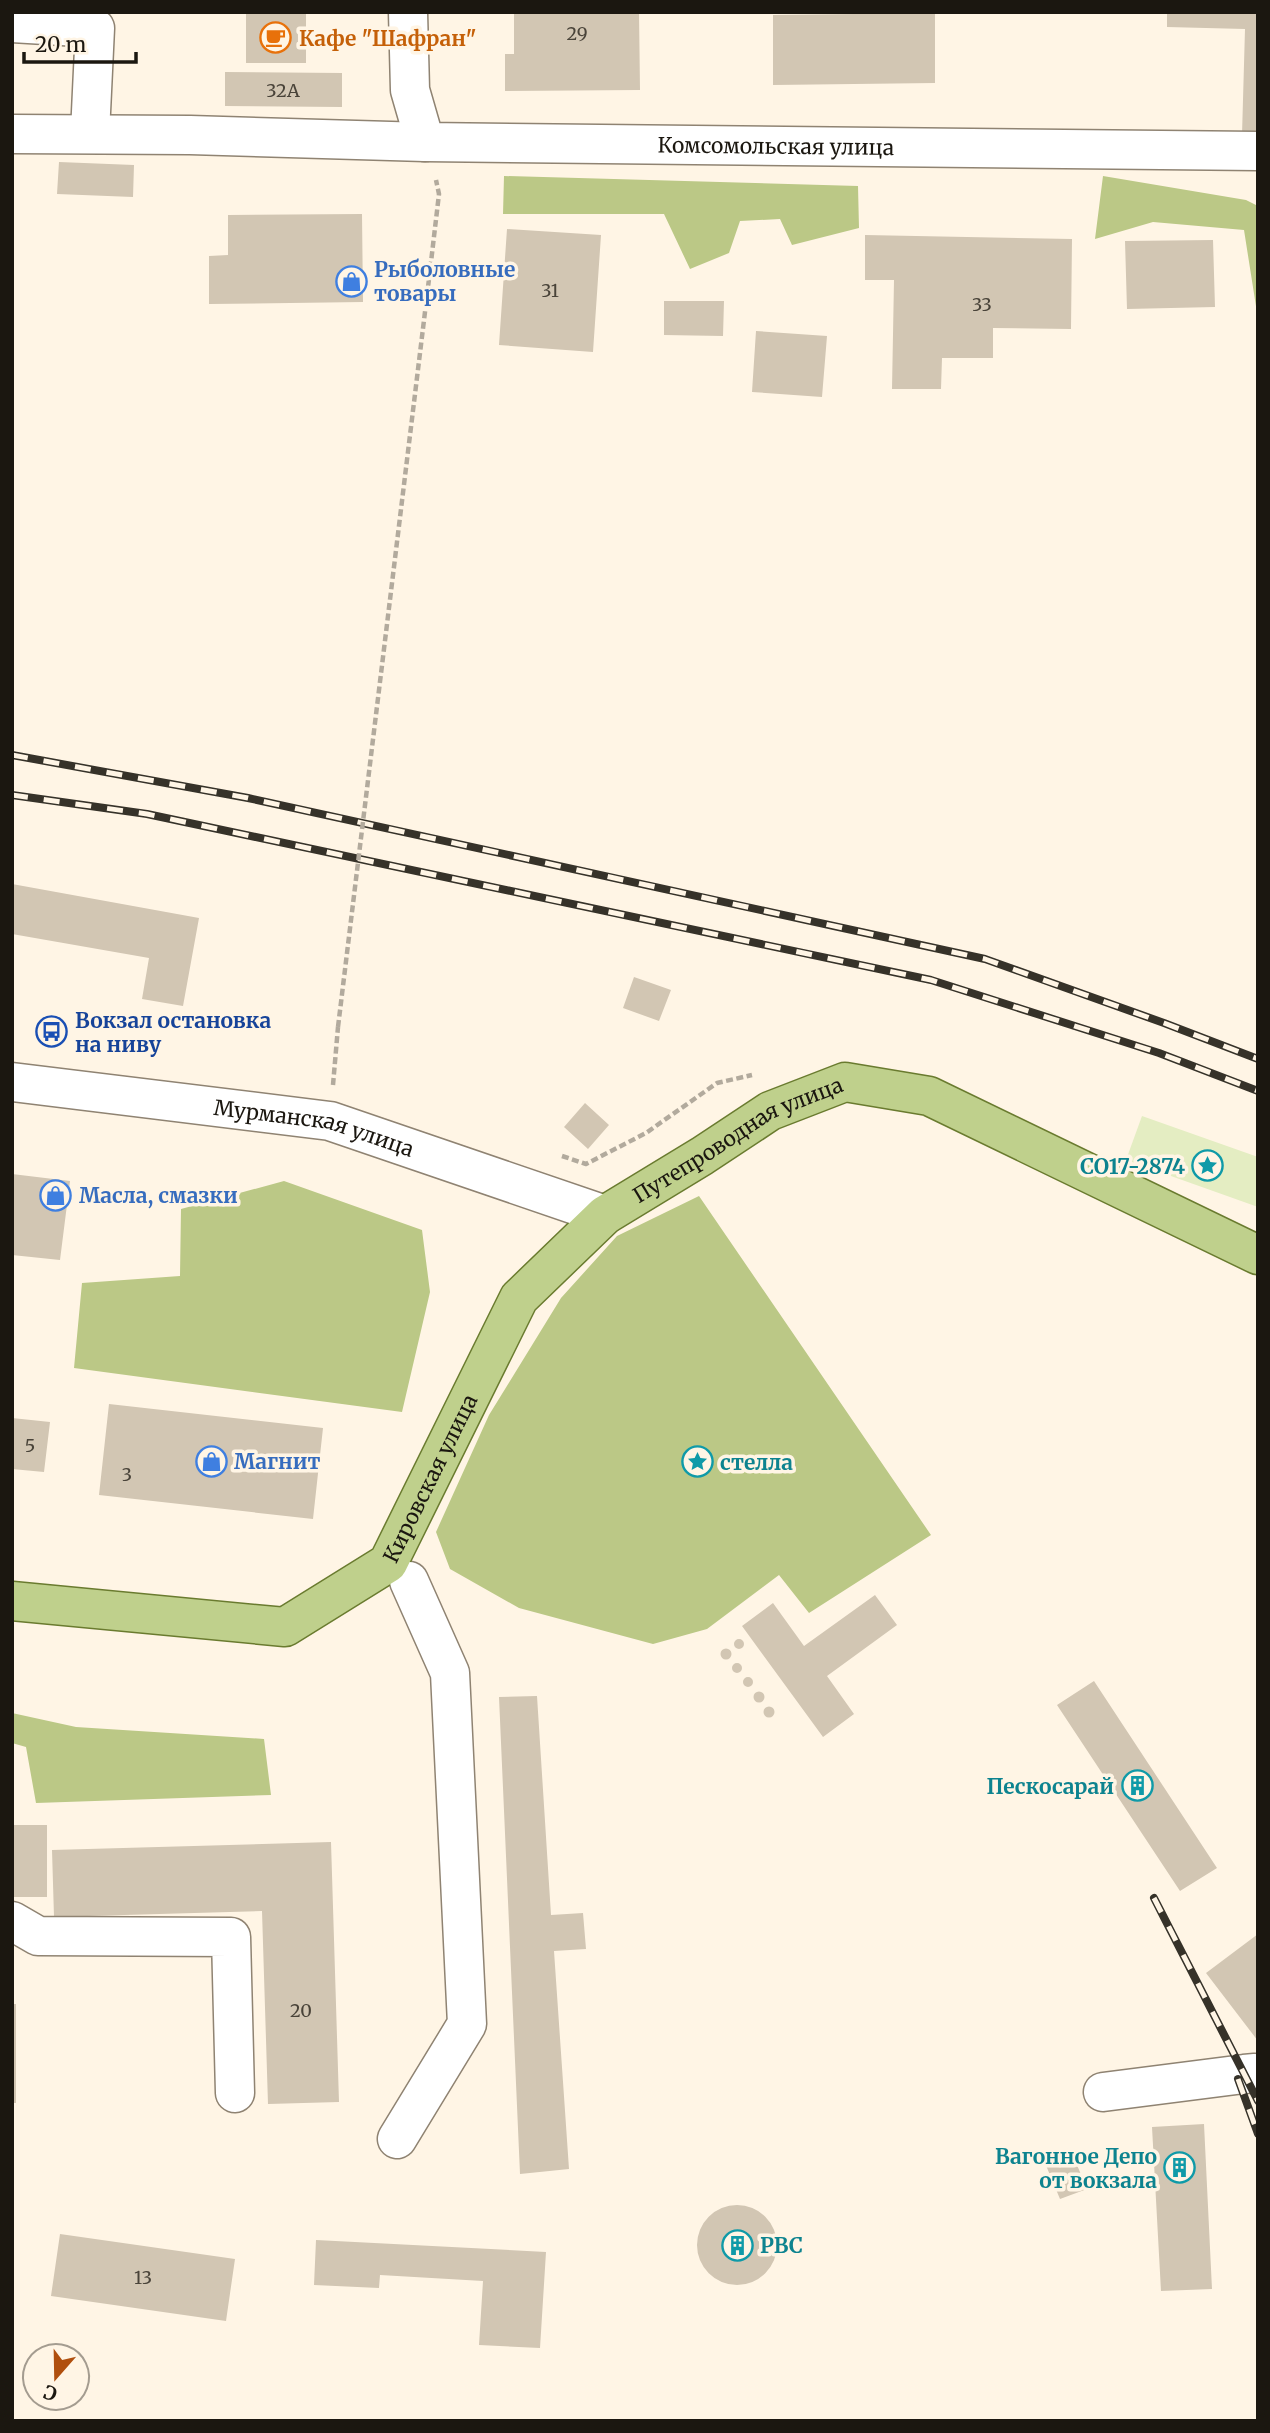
<svg xmlns="http://www.w3.org/2000/svg" width="1270" height="2433" viewBox="0 0 1270 2433" font-family="Merriweather,serif">
<style>
.green{fill:#e4edc2}
.forest{fill:#bbc886}
.building{fill:#d2c6b3}
.lines{fill:none;stroke-linecap:round;stroke-linejoin:round}
.minor-casing{stroke:#8f8372;stroke-width:41}
.major-casing{stroke:#6a7b2f;stroke-width:41}
.path{stroke:#b2aa9d;stroke-width:4.5;stroke-dasharray:7 3.5;stroke-linecap:butt}
.minor{stroke:#fff;stroke-width:38}
.major{stroke:#bfd08c;stroke-width:38}
.rail-casing{stroke:#363229;stroke-width:8}
.rail{stroke:#fff5e5;stroke-width:5;stroke-dasharray:16;stroke-linecap:butt}
.path-bridge{stroke:#b2aa9d;stroke-width:4.5;stroke-dasharray:7 3.5;stroke-linecap:butt}
.labels{text-anchor:middle;dominant-baseline:central;stroke-width:7;stroke-linejoin:round;paint-order:stroke}
.number-label{font-size:18px;fill:#494339}
.food-label{font-size:21px;font-weight:bold;fill:#c56008;stroke:#fff5e5;text-anchor:start}
.street-label{font-size:21px;fill:#1b1710;stroke:#fff5e5}
.shop-label{font-size:21px;font-weight:bold;fill:#366cbe;stroke:#fff5e5;text-anchor:start}
.transit-label{font-size:21px;font-weight:bold;fill:#164399;stroke:#fff5e5;text-anchor:start}
.culture-label{font-size:21px;font-weight:bold;fill:#0d838f;stroke:#fff5e5;text-anchor:end}
</style>
<rect width="100%" height="100%" fill="#fff5e5"/>
<!-- green -->
<path class="green" d="M1142 1116 1258 1157V1207L1126 1160Z"/>
<!-- forest -->
<path class="forest" d="M504 176 858 186 859 228 792 245 780 219 740 221 729 253 690 269 664 214H503Z
M1103 176 1246 200 1258 206V319L1244 230 1153 222 1095 239Z
M284 1181 422 1230 430 1292 402 1412 74 1368 82 1283 180 1276 181 1209Z
M699 1196 931 1535 809 1613 779 1575 707 1629 653 1644 519 1608 450 1569 436 1532 489 1415 561 1298 617 1236Z
M12 1713 76 1727 264 1739 271 1795 36 1803 26 1747 12 1743Z"/>
<!-- building -->
<path class="building" d="M246 12H306V63H246Z
M514 12H639L640 90 505 91V54H514Z
M1167 12H1258V135H1242L1245 29 1167 27Z
M935 13V83L773 85V15Z
M225 72 342 73V107L225 106Z
M59 162 134 165 133 197 57 194Z
M362 214 363 302 209 304V256L228 255V215Z
M507 229 601 235 593 352 499 345Z
M865 235 1072 239 1071 329 993 328V358H942L941 389H892L894 280H865Z
M1213 240 1215 307 1127 309 1125 241Z
M664 301H724L723 336 664 335Z
M756 331 827 336 822 397 752 392Z
M12 884 199 918 183 1006 142 999 149 958 12 934Z
M634 977 671 990 659 1021 623 1008Z
M585 1103 609 1125 588 1149 564 1127Z
M12 1174 70 1181 60 1260 12 1255Z
M109 1404 323 1428 313 1519 99 1495Z
M12 1418 50 1422 44 1472 12 1469Z
M875 1595 897 1625 827 1676 854 1714 823 1737 742 1626 773 1603 804 1646Z
M734 1644a5 5 0 1 1 10 0a5 5 0 1 1-10 0Z
M720.5 1654a5.5 5.5 0 1 1 11 0a5.5 5.5 0 1 1-11 0Z
M732 1668a5 5 0 1 1 10 0a5 5 0 1 1-10 0Z
M743 1682a5 5 0 1 1 10 0a5 5 0 1 1-10 0Z
M1094 1681 1217 1868 1180 1891 1057 1705Z
M753.5 1697a5.5 5.5 0 1 1 11 0a5.5 5.5 0 1 1-11 0Z
M537 1696 551 1915 583 1913 586 1949 554 1951 569 2169 520 2174 499 1697Z
M763.5 1712a5.5 5.5 0 1 1 11 0a5.5 5.5 0 1 1-11 0Z
M12 1825H47V1897H12Z
M331 1842 339 2102 268 2104 262 1911 54 1917 52 1850Z
M1258 1934V2041L1206 1973Z
M12 2004H16V2103H12Z
M1204 2124 1212 2289 1161 2291 1152 2127Z
M1072 2153 1087 2189 1060 2199 1045 2163Z
M697 2245a40 40 0 1 1 80 0a40 40 0 1 1-80 0Z
M60 2234 235 2259 226 2321 51 2296Z
M316 2240 546 2252 540 2348 479 2345 483 2281 380 2275 379 2288 314 2285Z"/>
<g class="lines">
<defs>
<g id="minor">
<path id="s1" d="M408 12 410 90 425 142 1258 151"/>
<path d="M12 23 95 28 90 133"/>
<path d="M12 134 190 135 425 142"/>
<path id="s2" d="M12 1082 330 1121 605 1215"/>
<path d="M12 1921 38 1936 231 1937 235 2093"/>
<path d="M1103 2092 1244 2074 1255 2073 1258 2075"/>
<path d="M397 2139 467 2024 450 1673 409 1581"/>
</g>
<g id="major">
<path id="s3" d="M12 1601 285 1627 388 1563 519 1298 605 1215 702 1156 770 1111 845 1082 929 1096 1258 1255"/>
</g>
</defs>
<!-- minor casing -->
<use href="#minor" class="minor-casing"/>
<!-- major casing -->
<use href="#major" class="major-casing"/>
<!-- path -->
<path class="path" d="M429 279 439 194 436 180
M333 1085 338 1027
M562 1156 586 1164 646 1133 717 1083 752 1075"/>
<!-- minor -->
<use href="#minor" class="minor"/>
<!-- major -->
<use href="#major" class="major"/>
<defs>
<path id="rail" d="M12 755 248 798 985 959 1164 1023 1258 1059
M12 795 147 814 931 980 1159 1053 1258 1091
M1154 1898 1258 2101
M1238 2079 1258 2134"/>
</defs>
<!-- rail casing -->
<use href="#rail" class="rail-casing"/>
<!-- rail -->
<use href="#rail" class="rail"/>
<!-- path-bridge -->
<path class="path-bridge" d="M338 1027 429 279"/>
</g>
<!-- icons -->
<defs>
<symbol id="cafe-ring" viewBox="-11 -11 22 22"><circle r="9.5" fill="#fff5e5" stroke="#e8710a" stroke-width="1.5"/><path d="M-5.5-4.5H6V0H3Q3 3.5 0 3.5H-2.5Q-5.5 3.5-5.5 0ZM3-3.2v2h1.7v-2ZM-6 4.5H4V6H-6Z" fill="#e8710a"/></symbol>
<symbol id="shop-ring" viewBox="-11 -11 22 22"><circle r="9.5" fill="#fff5e5" stroke="#3f7fe0" stroke-width="1.5"/><path d="M-5-2.5h2.3a2.7 3.5 0 0 1 5.4 0H5L5.5 6h-11ZM-1.5-2.5h3a1.5 2.3 0 0 0-3 0Z" fill="#3f7fe0"/></symbol>
<symbol id="bus-ring" viewBox="-11 -11 22 22"><circle r="9.5" fill="#fff5e5" stroke="#1a4fb4" stroke-width="1.5"/><path d="M-5-6H5V4H4V6H2V4H-2V6H-4V4H-5ZM-3.5-4V0h7V-4ZM-3.5 1.2v1.5H-2V1.2ZM2 1.2v1.5H3.5V1.2Z" fill="#1a4fb4"/></symbol>
<symbol id="sight-ring" viewBox="-11 -11 22 22"><circle r="9.5" fill="#fff5e5" stroke="#0f9aa8" stroke-width="1.5"/><path d="M0-6L1.8-2.2L6-1.7L2.9 1.2L3.7 5.4L0 3.3L-3.7 5.4L-2.9 1.2L-6-1.7L-1.8-2.2Z" fill="#0f9aa8"/></symbol>
<symbol id="building-ring" viewBox="-11 -11 22 22"><circle r="9.5" fill="#fff5e5" stroke="#0f9aa8" stroke-width="1.5"/><path d="M-4-6H4V6H1V3H-1V6H-4ZM-2.5-4.3h1.7v1.8h-1.7ZM.8-4.3h1.7v1.8H.8ZM-2.5-1h1.7V.8h-1.7ZM.8-1h1.7V.8H.8Z" fill="#0f9aa8"/></symbol>
</defs>
<g fill-rule="evenodd">
<use href="#cafe-ring" x="258" y="20" width="35" height="35"/>
<use href="#shop-ring" x="334" y="264" width="35" height="35"/>
<use href="#bus-ring" x="34" y="1014" width="35" height="35"/>
<use href="#sight-ring" x="1190" y="1148" width="35" height="35"/>
<use href="#shop-ring" x="38" y="1178" width="35" height="35"/>
<use href="#shop-ring" x="194" y="1444" width="35" height="35"/>
<use href="#sight-ring" x="680" y="1444" width="35" height="35"/>
<use href="#building-ring" x="1120" y="1768" width="35" height="35"/>
<use href="#building-ring" x="1162" y="2150" width="35" height="35"/>
<use href="#building-ring" x="720" y="2228" width="35" height="35"/>
</g>
<g class="labels">
<!-- number labels -->
<g class="number-label">
<text x="577" y="33">29</text>
<text x="283" y="90">32А</text>
<text x="550" y="290">31</text>
<text x="982" y="304">33</text>
<text x="30" y="1445">5</text>
<text x="127" y="1474">3</text>
<text x="301" y="2010">20</text>
<text x="143" y="2277">13</text>
</g>
<!-- food labels -->
<g class="food-label">
<text x="299" y="38">Кафе "Шафран"</text>
</g>
<!-- street labels -->
<g class="street-label">
<text stroke="none"><textPath href="#s1" startOffset="483">Комсомольская улица</textPath></text>
<text stroke="none"><textPath href="#s2" startOffset="306">Мурманская улица</textPath></text>
<text stroke="none"><textPath href="#s3" startOffset="964">Путепроводная улица</textPath></text>
<text stroke="none"><textPath href="#s3" startOffset="490">Кировская улица</textPath></text>
</g>
<!-- shop labels -->
<g class="shop-label">
<text x="374" y="269">Рыболовные<tspan x="374" dy="24">товары</tspan></text>
<text x="79" y="1195">Масла, смазки</text>
<text x="234" y="1461">Магнит</text>
</g>
<!-- transit labels -->
<g class="transit-label">
<text x="75" y="1020">Вокзал остановка<tspan x="75" dy="24">на ниву</tspan></text>
</g>
<!-- culture labels -->
<g class="culture-label">
<text x="1185" y="1166">СО17-2874</text>
<text x="720" y="1462" text-anchor="start">стелла</text>
<text x="1114" y="1786">Пескосарай</text>
<text x="1157" y="2156">Вагонное Депо<tspan x="1157" dy="24">от вокзала</tspan></text>
<text x="760" y="2245" text-anchor="start">РВС</text>
</g>
</g>
<!-- border -->
<rect width="1270" height="2433" fill="none" stroke="#1b1710" stroke-width="28"/>
<!-- north arrow -->
<g transform="translate(56 2377) rotate(200)"><circle r="33" fill="#fff5e5" stroke="#a49c90" stroke-width="2"/>
<path d="M0-5L12 26L0 18L-12 26Z" fill="#b04f0e"/>
<text y="-10" font-size="19" font-weight="bold" text-anchor="middle" fill="#1b1710">С</text>
</g>
<!-- scale -->
<path d="M24 52v10h112v-10" fill="none" stroke="#1b1710" stroke-width="3.5"/>
<text x="35" y="52" font-size="21" fill="#1b1710" stroke="#fff5e5" stroke-width="5" paint-order="stroke">20 m</text>
</svg>
